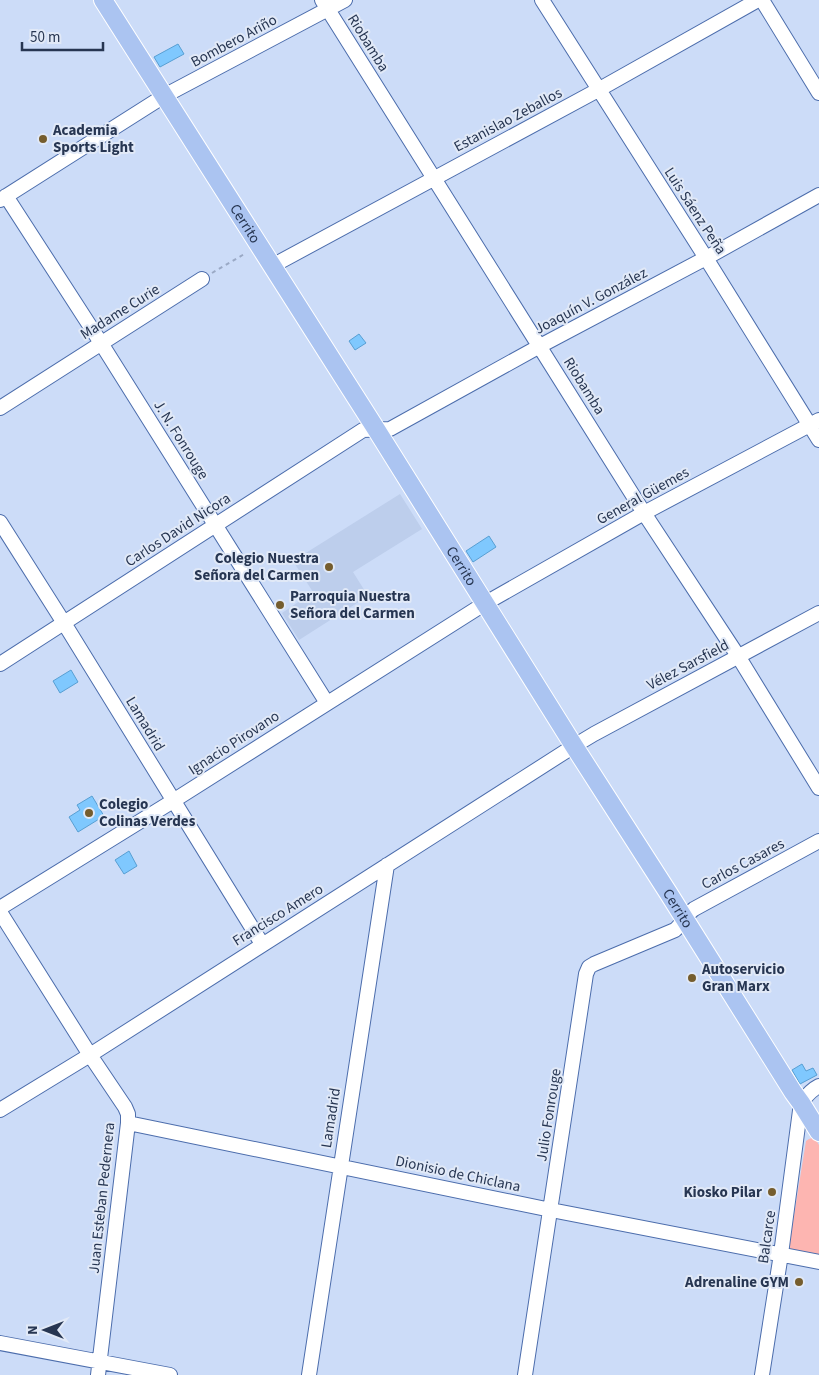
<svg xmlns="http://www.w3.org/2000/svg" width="819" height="1375" viewBox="0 0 819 1375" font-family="'Source Sans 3',sans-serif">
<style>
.built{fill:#bdceec}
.green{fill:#fdb5b1}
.building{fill:#7fc8fe;stroke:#589fd3}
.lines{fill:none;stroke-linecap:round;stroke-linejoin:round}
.minor-casing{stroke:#4c6dac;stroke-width:16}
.major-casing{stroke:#fff;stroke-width:20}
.path{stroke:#9aa9c5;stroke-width:2;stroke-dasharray:4 4;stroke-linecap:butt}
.minor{stroke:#fff;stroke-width:14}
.major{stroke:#abc4f1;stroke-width:18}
.poi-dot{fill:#755d2e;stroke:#e1e9f7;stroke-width:2}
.labels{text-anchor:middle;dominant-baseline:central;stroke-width:4;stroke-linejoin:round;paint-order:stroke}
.street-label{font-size:15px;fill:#273652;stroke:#e1e9f7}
.poi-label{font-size:15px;font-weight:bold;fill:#273652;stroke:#e1e9f7;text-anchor:start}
</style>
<rect width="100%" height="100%" fill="#ccdcf8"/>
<!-- built -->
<path class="built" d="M400 494 422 529 353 572 368 596 299 640 282 613 313 592 293 561Z"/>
<!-- green -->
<path class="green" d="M812 1138 816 1140 819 1145V1258L790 1250 789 1246 806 1141 809 1139Z"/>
<!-- building -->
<path class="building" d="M178 44 184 54 160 67 154 57Z
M359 334 366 343 355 350 349 341Z
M489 536 496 547 473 562 466 551Z
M71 670 78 682 60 693 53 681Z
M92 796 104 816 78 832 69 817 80 810 77 805Z
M129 851 137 866 124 874 115 860Z
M802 1064 806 1071 813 1068 817 1075 800 1084 792 1070Z"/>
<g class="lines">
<defs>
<path id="minor" d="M322 0 644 513 738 656 819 788
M542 0 706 258 819 440
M762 0 819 93
M6 196 101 343 327 703
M0 200 164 96 345 0
M272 266 598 90 758 0
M0 408 202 279
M0 522 64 623 262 944
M0 664 363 430 390 429 540 346 706 258 819 195
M0 908 173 801 484 604 644 513 819 420
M0 912 90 1055 125 1107 128 1114V1123L98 1375
M0 1110 90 1055 574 746 594 734 819 613
M128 1123 551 1210 819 1262
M0 1343 170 1375
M309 1375 387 865
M525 1375 586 974 589 967 594 964 675 930C683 923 686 915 694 909L819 841
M762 1375 781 1254 801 1103C806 1096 811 1090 819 1086"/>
<g id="major">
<path id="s1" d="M103 0 376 429 574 746 669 894 793 1092 801 1103 819 1132"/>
</g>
</defs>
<!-- minor casing -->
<use href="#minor" class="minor-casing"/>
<!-- major casing -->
<use href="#major" class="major-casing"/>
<!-- path -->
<path class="path" d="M212 273 246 253"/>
<!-- minor -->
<use href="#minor" class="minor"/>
<!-- major -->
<use href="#major" class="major"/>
</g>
<!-- markers -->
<g class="poi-dot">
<circle cx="43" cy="139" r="5"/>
<circle cx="329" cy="567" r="5"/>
<circle cx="280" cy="605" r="5"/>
<circle cx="89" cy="813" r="5"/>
<circle cx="692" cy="978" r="5"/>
<circle cx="772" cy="1192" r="5"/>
<circle cx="799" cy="1282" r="5"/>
</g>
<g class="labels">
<!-- street labels -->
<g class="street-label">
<text transform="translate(234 41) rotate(-28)">Bombero Ariño</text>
<text transform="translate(368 43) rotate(58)">Riobamba</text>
<text transform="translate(508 120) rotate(-28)">Estanislao Zeballos</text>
<text transform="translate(695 211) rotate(57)">Luis Sáenz Peña</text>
<text stroke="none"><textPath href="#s1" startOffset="265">Cerrito</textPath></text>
<text transform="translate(591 301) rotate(-28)">Joaquín V. González</text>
<text transform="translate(120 312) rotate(-32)">Madame Curie</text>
<text transform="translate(584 386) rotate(58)">Riobamba</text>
<text transform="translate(181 440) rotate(58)">J. N. Fonrouge</text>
<text transform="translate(643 496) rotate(-29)">General Güemes</text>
<text transform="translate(178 530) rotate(-33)">Carlos David Nicora</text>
<text stroke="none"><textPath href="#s1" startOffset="670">Cerrito</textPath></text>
<text transform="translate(688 665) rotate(-28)">Vélez Sarsfield</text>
<text transform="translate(145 724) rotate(59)">Lamadrid</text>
<text transform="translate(234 743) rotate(-33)">Ignacio Pirovano</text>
<text transform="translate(743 864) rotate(-28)">Carlos Casares</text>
<text stroke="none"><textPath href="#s1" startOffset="1075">Cerrito</textPath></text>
<text transform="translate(278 915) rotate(-32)">Francisco Amero</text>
<text transform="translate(549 1115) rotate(-81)">Julio Fonrouge</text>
<text transform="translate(331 1118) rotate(-81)">Lamadrid</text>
<text transform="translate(458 1174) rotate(12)">Dionisio de Chiclana</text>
<text transform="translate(102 1198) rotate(-84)">Juan Esteban Pedernera</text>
<text transform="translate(767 1237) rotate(-82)">Balcarce</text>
</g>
<!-- poi labels -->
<g class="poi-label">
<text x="53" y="130">Academia<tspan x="53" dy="17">Sports Light</tspan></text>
<text x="319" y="558" text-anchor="end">Colegio Nuestra<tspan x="319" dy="17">Señora del Carmen</tspan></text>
<text x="290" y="596">Parroquia Nuestra<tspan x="290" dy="17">Señora del Carmen</tspan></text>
<text x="99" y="804">Colegio<tspan x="99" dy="17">Colinas Verdes</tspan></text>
<text x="702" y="969">Autoservicio<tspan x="702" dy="17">Gran Marx</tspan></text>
<text x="762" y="1192" text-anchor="end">Kiosko Pilar</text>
<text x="789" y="1282" text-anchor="end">Adrenaline GYM</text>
</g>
</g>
<!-- north arrow -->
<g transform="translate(45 1330) rotate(270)" stroke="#e1e9f7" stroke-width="4" paint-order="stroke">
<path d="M0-4L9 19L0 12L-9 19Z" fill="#273652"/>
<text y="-8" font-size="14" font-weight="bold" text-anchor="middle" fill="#273652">N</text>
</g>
<!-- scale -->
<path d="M22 42v8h81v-8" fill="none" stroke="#273652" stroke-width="2.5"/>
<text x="30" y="42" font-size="15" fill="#273652" stroke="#e1e9f7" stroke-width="4" paint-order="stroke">50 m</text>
</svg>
